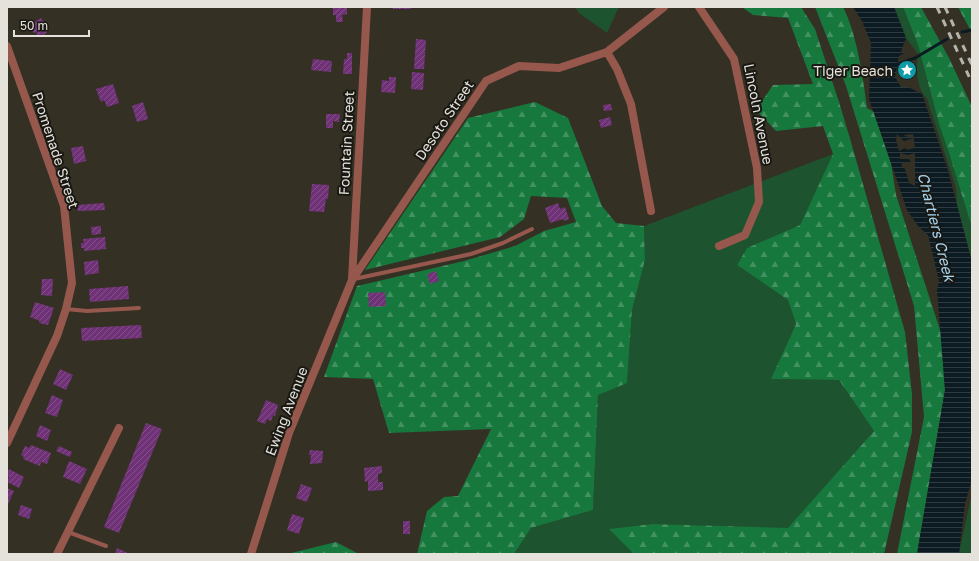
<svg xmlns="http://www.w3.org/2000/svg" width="979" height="561" viewBox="0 0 979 561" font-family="'Golos Text',sans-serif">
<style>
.grass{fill:#1d532e}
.forest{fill:url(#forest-firs)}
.water{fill:url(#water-rules);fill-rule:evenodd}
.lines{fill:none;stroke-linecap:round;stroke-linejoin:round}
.stream{stroke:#0c1a22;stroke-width:3}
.building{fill:url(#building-hatch)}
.service{stroke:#96584d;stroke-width:4}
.minor{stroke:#96584d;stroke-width:8}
.rail{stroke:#b6b3ab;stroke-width:3;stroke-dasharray:7 7;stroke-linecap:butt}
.labels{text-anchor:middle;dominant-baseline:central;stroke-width:4;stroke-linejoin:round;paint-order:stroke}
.poi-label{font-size:14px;fill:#e5e2db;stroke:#1a1813;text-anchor:end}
.street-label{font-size:14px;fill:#e5e2db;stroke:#1a1813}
.water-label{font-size:15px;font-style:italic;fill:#a6d6f1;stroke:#1a1813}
</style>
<defs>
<pattern id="forest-firs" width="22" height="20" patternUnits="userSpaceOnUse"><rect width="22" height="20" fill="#16783c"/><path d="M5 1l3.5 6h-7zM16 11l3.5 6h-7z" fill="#439161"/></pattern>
<pattern id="water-rules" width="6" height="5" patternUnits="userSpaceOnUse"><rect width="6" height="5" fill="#0c1a22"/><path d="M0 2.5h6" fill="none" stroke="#2f3b42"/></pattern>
<pattern id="building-hatch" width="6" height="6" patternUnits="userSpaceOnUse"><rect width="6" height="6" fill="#703277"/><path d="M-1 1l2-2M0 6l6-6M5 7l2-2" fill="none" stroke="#844f8a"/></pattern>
</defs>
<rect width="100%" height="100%" fill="#343024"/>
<!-- grass -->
<path class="grass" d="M575 7H619L607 33 579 13Z
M894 7H903L918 45 939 124 949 153 972 228V262L957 205 956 188 927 99C916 88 916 68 918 54L906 38Z
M833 154 800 225 747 248 737 265 788 300 796 324 772 379 839 380 874 431 788 529 652 524 610 529 632 552 638 554H514L531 528 593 510 598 394 627 383 632 310 645 260 644 226Z
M972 493V554H959V553Z"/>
<!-- forest -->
<path class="forest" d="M742 7H801L815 29 839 102 851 142 905 332 912 394V432L884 554H634L609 529 652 524 788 528 874 431 839 380 771 379 796 324 788 300 737 265 747 248 800 225 833 154 823 126 776 131 756 110 773 85 813 84 788 18 753 15Z
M815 7H843C857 34 863 77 867 108L874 112 891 163 896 195 942 336 945 390 917 554H897L924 417 914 306 846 86Z
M903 7H921L949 58 972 107V228L949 153 939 124 918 45Z
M958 7H972V33Z
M535 102 568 118 602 206 616 223 644 226 645 260 632 310 627 383 598 395 593 510 531 528 514 554H417L427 511 444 497 458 496 491 429 389 433 373 379 324 377 357 286 464 261 515 246 544 231 576 222 567 198 531 196 524 219 500 237 365 270 468 118Z
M336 542 359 554H287Z"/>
<!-- water -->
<path class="water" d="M853 7H894L906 38 901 51 904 53 899 56 895 77 901 87H908L922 94 947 167 972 262V479L965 504 959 554H917L945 390 937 291 939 281 928 235 918 226 907 210 869 99 871 43 862 21ZM897 134 904 141 913 138 905 136 904 135 913 134 915 148 907 150 905 148 899 151 896 140ZM900 153 908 155 915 153V186L909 183 905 169 901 165 903 162H911L909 159H900Z"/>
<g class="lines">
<!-- stream -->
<path class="stream" d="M962 32 972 30
M895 65 915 58 947 39"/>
</g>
<!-- building -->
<path class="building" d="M347 7V14L342 15 343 22H336V15H333V8Z
M393 7H411V9H393Z
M41 18 49 31 43 35 42 34 38 36 36 32 34 33 31 29 33 28 31 24Z
M416 39 426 40 424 69H414Z
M347 53H352V74H343L344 59H347Z
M313 59 332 61 331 72 311 70Z
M412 72 424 73 423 90 411 89Z
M389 77H396L395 93 381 92 382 80 389 81Z
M113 84 119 103 107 107 104 100 101 102 96 89Z
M143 102 148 119 137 122 132 106Z
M611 104 612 110 604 111 603 105Z
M326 114H340L339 122 333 121V128H326Z
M610 117 612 125 601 128 599 120Z
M83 146 86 161 74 164 71 148Z
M312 184 329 185 328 199H326L324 212 309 211Z
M104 203 105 210 78 211 77 205Z
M558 203 560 209 565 207 569 219 564 221 563 219 550 223 545 208Z
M101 226V234L92 235 91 227Z
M105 237 106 249 84 251V248H81V243H84L83 239Z
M98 260 99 273 85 275 84 262Z
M436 271 439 281 430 284 427 274Z
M42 279H53L52 296 41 295Z
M128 286 129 299 90 302 89 289Z
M385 292 386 306 369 307 368 293Z
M35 302 54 308 48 325 39 323 40 321 30 317Z
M141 325 142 338 82 341 81 328Z
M60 369 73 375 66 390 53 384Z
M52 395 63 400 57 417 45 413Z
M266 400 278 405 275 416 273 415 271 421 267 419 265 424 257 421Z
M146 423 162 429 119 533 104 527Z
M40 425 51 430 47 441 36 436Z
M31 445 51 453 47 464 41 462 40 466 23 459 24 457 21 455 25 446 29 448Z
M59 446 72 452 70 457 56 451Z
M310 450 323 451 322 463 310 464 311 455H309Z
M69 461 87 469 80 484 63 477Z
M382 466V473L378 474V482H383V490L368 491V481L365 482 364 468Z
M9 469 24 477 19 488 7 482 9 477 7 476Z
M301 484 312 488 307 502 296 498Z
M7 488 14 491 8 504 7 503Z
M21 505 32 509 29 519 18 515Z
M292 514 304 518 299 534 287 530Z
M403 521H410V534H403Z
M117 548 130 554H115Z"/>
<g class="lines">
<!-- service -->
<path class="service" d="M354 279 471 254 503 243 532 229
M66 309 87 311 139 308
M68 532 106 546"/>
<!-- minor -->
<path class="minor" d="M699 7 734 59 757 168 759 202 745 235 719 246
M7 46 64 206 72 283 66 309 57 336 7 443
M607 52 617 69 631 104 651 211
M352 279 367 7
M57 554 119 428
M251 554 289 433 352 280 486 81 519 66 559 68 607 52 664 7"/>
<!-- rail -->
<path class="rail" d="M937 7 972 83
M945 7 972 65"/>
</g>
<!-- icons -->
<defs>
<symbol id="sight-disc" viewBox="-11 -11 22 22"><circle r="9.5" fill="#0f9aa8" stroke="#1a1813"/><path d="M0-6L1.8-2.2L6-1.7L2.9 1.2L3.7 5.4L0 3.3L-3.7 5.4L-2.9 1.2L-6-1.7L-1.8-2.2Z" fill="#fff"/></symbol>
</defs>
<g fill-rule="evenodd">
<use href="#sight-disc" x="896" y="59" width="22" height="22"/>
</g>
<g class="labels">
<!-- poi labels -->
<g class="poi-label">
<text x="893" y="70">Tiger Beach</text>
</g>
<!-- street labels -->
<g class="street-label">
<text transform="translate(759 114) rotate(79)">Lincoln Avenue</text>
<text transform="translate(444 120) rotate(-56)">Desoto Street</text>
<text transform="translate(346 143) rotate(-87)">Fountain Street</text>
<text transform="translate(56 150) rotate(72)">Promenade Street</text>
<text transform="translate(286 411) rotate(-69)">Ewing Avenue</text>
</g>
<!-- water labels -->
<g class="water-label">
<text transform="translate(937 227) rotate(76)">Chartiers Creek</text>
</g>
</g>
<!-- border -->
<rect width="979" height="561" fill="none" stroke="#e5e2db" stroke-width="16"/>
<!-- scale -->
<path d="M14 30v6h75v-6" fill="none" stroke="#e5e2db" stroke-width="2"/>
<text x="20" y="30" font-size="12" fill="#e5e2db" stroke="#1a1813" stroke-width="3" paint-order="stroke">50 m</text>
</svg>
